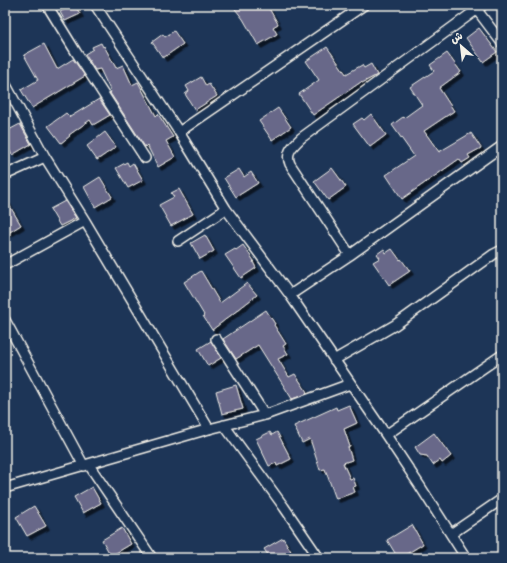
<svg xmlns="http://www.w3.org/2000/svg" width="507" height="563" viewBox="0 0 507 563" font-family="'Architects Daughter','Playpen Sans Arabic',sans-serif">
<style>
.building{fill:#676789;stroke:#f4f1e8;filter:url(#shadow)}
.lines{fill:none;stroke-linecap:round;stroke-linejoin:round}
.minor-casing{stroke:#f4f1e8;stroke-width:12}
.minor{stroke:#1d3557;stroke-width:9}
</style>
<defs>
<filter id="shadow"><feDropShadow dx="3.5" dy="3.5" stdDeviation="0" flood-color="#0009"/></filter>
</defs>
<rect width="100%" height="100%" fill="#1d3557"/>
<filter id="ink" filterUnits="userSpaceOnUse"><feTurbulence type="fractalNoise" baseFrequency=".025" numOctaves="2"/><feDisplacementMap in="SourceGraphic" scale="8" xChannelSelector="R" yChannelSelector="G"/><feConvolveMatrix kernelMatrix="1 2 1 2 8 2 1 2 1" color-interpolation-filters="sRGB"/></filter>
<g filter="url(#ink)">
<!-- building -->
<path class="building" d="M72 5H75L80 14 65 21 60 12Z
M232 5H267L278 24 273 27 277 34 258 45 243 19Z
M479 28 497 52 483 62 466 38Z
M174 31 183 44 163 58 152 42 163 34 165 37Z
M101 43 103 47 104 46 116 68 123 65 132 85 138 82 156 116 158 114 173 137 166 141 175 157 158 167 147 145 145 147 110 93 111 92 100 69 95 70 85 54 93 49 92 47Z
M44 44 57 69 73 59 85 76 32 108 21 90 38 80 24 55Z
M327 47 346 74 362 65 364 68 371 64 377 75 362 83 361 82 313 115 299 94 319 80 306 61Z
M447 53 461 72 439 88 454 111 424 131 439 152 471 133 481 148 468 155 470 158 462 163 459 159 402 199 386 175 414 156 392 125 403 117 404 118 422 105 410 87 434 71 430 65Z
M201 77 206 86 209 84 217 96 195 110 185 94 189 91 186 86Z
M99 99 110 115 93 125 90 120 69 135 70 136 61 143 48 126 66 113 70 117Z
M278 108 291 127 272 140 259 121Z
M371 114 386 135 370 147 353 124 362 118 364 120Z
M20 124 31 144 12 155 5 142V132Z
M105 132 116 147 97 160 87 146Z
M127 162 129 166 133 163 143 180 128 188 116 168Z
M332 168 346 187 328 200 314 181Z
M239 169 244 177 251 172 258 183 236 197 224 178Z
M100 177 112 197 95 207 84 187Z
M179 189 193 214 171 226 159 205 174 197 171 193Z
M5 198 21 225 5 235Z
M65 201 76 218 60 226 50 209Z
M205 235 214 251 200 259 191 243Z
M243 245 254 261 253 262 256 268 241 278 225 255 235 249 236 250Z
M384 249 386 253 392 249 400 260 401 259 410 271 389 285 373 262 380 258 377 254Z
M201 271 220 303 247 283 257 295 212 330 203 316 204 315 184 282Z
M266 310 275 324 274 325 286 344 283 346 288 354 278 359 289 377 295 374 307 392 304 395 292 399 258 345 236 359 223 339Z
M211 341 221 358 208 366 198 349Z
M236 385 243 409 222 414 216 391Z
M349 405 357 423 344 429 350 447H348L352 460 343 463 350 479 353 478 356 486 353 487 355 492 336 499 325 469 320 470 310 439 302 443 294 426 336 407 337 410Z
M270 432 272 435 277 432 291 459 277 466 276 463 269 466 256 439Z
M434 433 451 456 442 463 440 460 433 465 427 456 420 455 415 447Z
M92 487 101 503 83 513 74 497Z
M34 506 46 526 27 536 16 517Z
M412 525 423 544 400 558H398L387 540Z
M122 528 131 544 111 556 102 540Z
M283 538 292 553 283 558H270L264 549Z"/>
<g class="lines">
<defs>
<path id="minor" d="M47 5 76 52 145 158
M95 5 179 132 226 209 290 295 386 435 420 486 466 558
M474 6 502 43
M5 83 45 157 85 221 209 429
M179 132 364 5
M5 175 45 157
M178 241 226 209
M350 255 290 164C285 152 293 146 301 138L483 5
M5 265 85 221
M290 295 350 255 502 146
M5 320 84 466
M216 339 265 415
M334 360 395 325 494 254 502 250
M224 425 284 507 319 558
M386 435 502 355
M89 465 152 558
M5 488 209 429 265 415 350 384
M451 534 502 499"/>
</defs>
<!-- minor casing -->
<use href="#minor" class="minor-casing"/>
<!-- minor -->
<use href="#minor" class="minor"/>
</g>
</g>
<!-- margin -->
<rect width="507" height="563" fill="none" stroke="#1d3557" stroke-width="20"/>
<rect x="10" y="10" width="487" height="543" fill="none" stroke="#f4f1e8" stroke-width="1.5" filter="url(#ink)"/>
<!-- north arrow -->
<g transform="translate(461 46) rotate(332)" stroke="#1d3557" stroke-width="3" paint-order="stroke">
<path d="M0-3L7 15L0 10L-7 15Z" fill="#f4f1e8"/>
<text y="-6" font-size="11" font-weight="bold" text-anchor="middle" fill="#f4f1e8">ش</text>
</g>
</svg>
